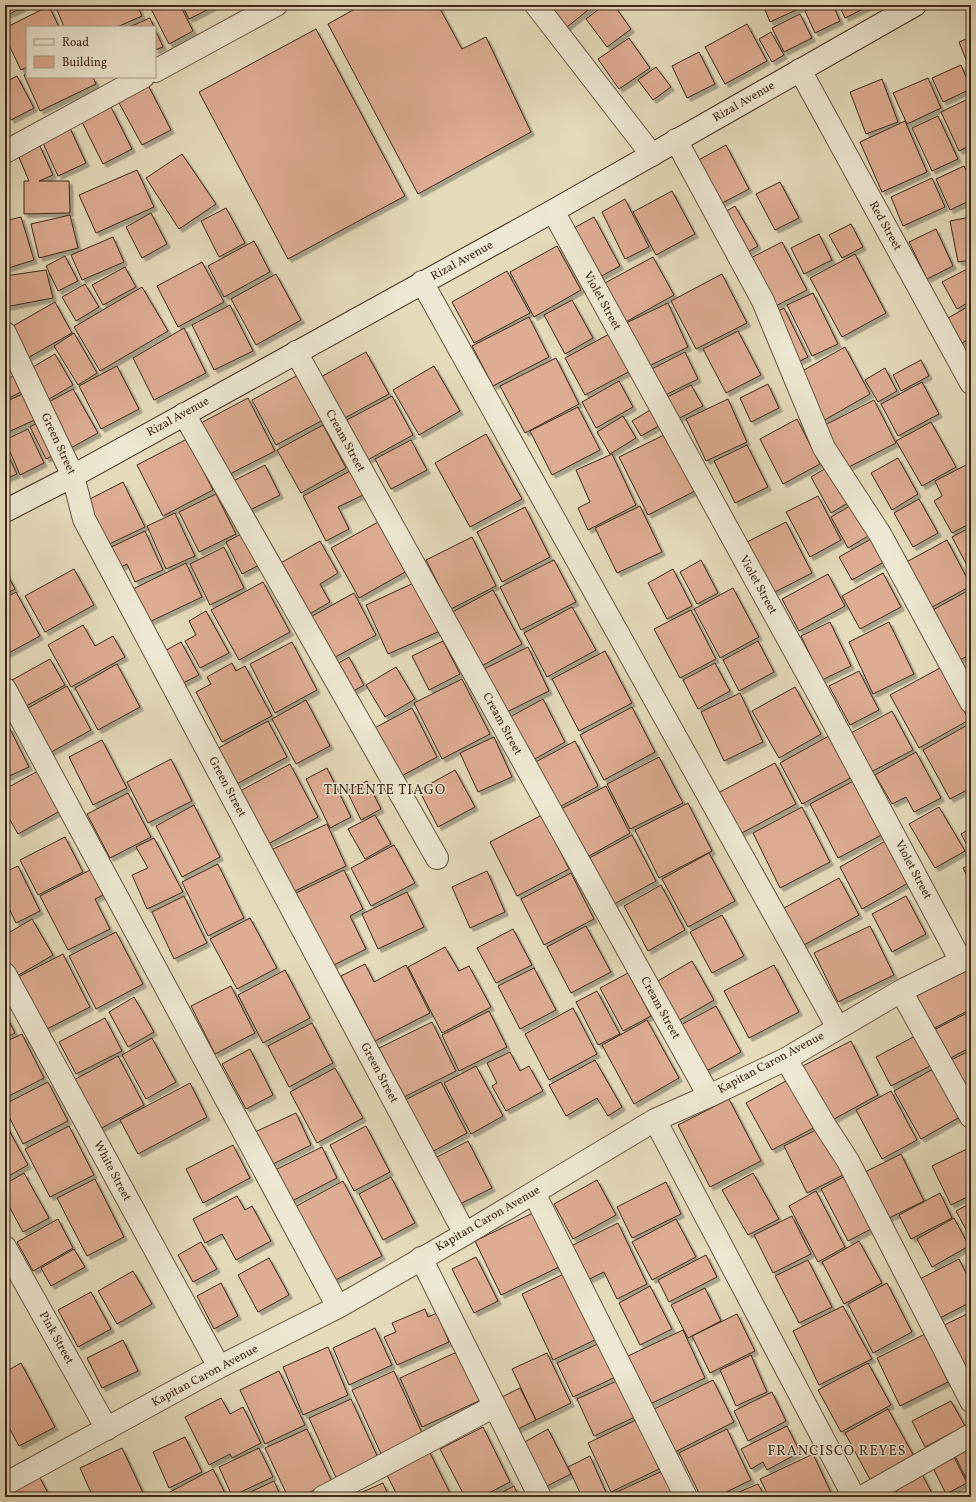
<svg xmlns="http://www.w3.org/2000/svg" width="976" height="1502" viewBox="0 0 976 1502" font-family="Vollkorn,serif">
<style>
.building{fill:#deac93;stroke:#3e2918;filter:url(#shadow)}
.lines{fill:none;stroke-linecap:round;stroke-linejoin:round}
.street-casing{stroke:#685641;stroke-width:24}
.secondary-casing{stroke:#3e2918;stroke-width:24}
.street{stroke:#ede8d3;stroke-width:22}
.secondary{stroke:#ede8d3;stroke-width:22}
.labels{text-anchor:middle;dominant-baseline:central;stroke-width:3;stroke-linejoin:round;paint-order:stroke}
.street-label{font-size:12px;fill:#3e2918;stroke:#ede8d3}
.quarter-label{font-size:14px;letter-spacing:1px;fill:#3e2918;stroke:#ede8d3}
</style>
<defs>
<filter id="shadow"><feDropShadow dx="3.5" dy="3.5" stdDeviation="0" flood-color="#0004"/></filter>
</defs>
<rect width="100%" height="100%" fill="#e4dbbb"/>
<filter id="stains"><feTurbulence type="fractalNoise" baseFrequency=".005" numOctaves="4"/><feColorMatrix values="0 0 0 0 .2 0 0 0 0 .09 0 0 0 0 .02 0 0 0 .5 -.17"/></filter>
<radialGradient id="worn" r=".72"><stop offset=".6" stop-color="#630" stop-opacity="0"/><stop offset="1" stop-color="#630" stop-opacity=".3"/></radialGradient>
<!-- building -->
<path class="building" d="M5 5H28L5 16Z
M55 5H137L142 16 117 27H64Z
M149 5H180L193 31 169 44Z
M182 5H212L213 7 189 19Z
M362 5H438L462 49 486 37 531 132 418 194 328 24Z
M540 5H592L593 6 562 31Z
M604 5H614L631 29 607 47 586 19Z
M763 5H807L770 22Z
M817 5H833L840 21 815 33 805 11Z
M839 5H871L845 18Z
M49 6 59 27H27V67L21 70 5 37V28Z
M800 14 812 38 784 52 772 28Z
M150 18 154 27H129Z
M747 24 767 61 725 84 705 47Z
M155 29 163 47 155 50Z
M316 29 405 196 288 259 199 92Z
M771 32 784 55 772 62 759 39Z
M971 37V72L959 42Z
M629 38 650 68 619 89 598 59Z
M699 52 715 84 687 98 672 66Z
M961 65 971 89 943 102 932 78Z
M656 67 671 87 653 100 638 80Z
M27 73V77H93L96 84 40 111 24 75Z
M17 76 34 108 11 120 5 110V82Z
M928 78 941 108 907 124 893 93Z
M882 79 898 122 866 134 850 92Z
M148 85 171 130 142 145 118 101Z
M970 98 971 145 959 151 941 112Z
M111 107 132 149 103 164 82 122Z
M938 116 958 159 932 171 912 128Z
M905 121 927 172 882 192 860 142Z
M70 128 86 163 58 176 42 141Z
M726 145 749 189 707 211 684 168Z
M40 146 53 175 39 181H69L70 213 24 214V181H29L18 155Z
M182 154 216 204 179 229 146 178Z
M964 166 971 180V200L950 210 936 179Z
M137 170 154 207 96 233 79 195Z
M932 178 945 207 903 226 891 197Z
M780 182 799 218 775 230 756 194Z
M672 191 695 234 656 255 633 212Z
M625 199 649 247 625 259 602 212Z
M735 206 758 246 736 259 713 219Z
M226 208 245 243 219 257 201 221Z
M151 213 167 244 142 258 126 227Z
M70 215 78 248 39 258 31 224Z
M21 217 34 260 5 269V221Z
M594 217 620 266 598 278 572 229Z
M971 217V260L958 262 950 221Z
M851 224 863 247 842 258 829 235Z
M936 229 953 266 927 279 909 242Z
M819 234 832 260 804 274 791 248Z
M113 237 124 262 82 280 71 255Z
M254 241 270 272 224 297 208 266Z
M782 242 807 290 758 315 733 267Z
M557 246 581 290 534 317 510 272Z
M855 254 886 313 842 337 810 278Z
M65 256 78 281 58 291 46 266Z
M653 257 674 295 624 323 603 284Z
M202 262 224 302 178 327 157 286Z
M125 267 136 287 103 305 92 285Z
M971 267V301L957 309 942 282Z
M46 270 53 298 5 307V276Z
M507 271 530 313 474 343 452 302Z
M276 274 301 320 256 345 231 299Z
M722 274 747 323 696 349 671 301Z
M85 284 99 307 76 321 62 297Z
M142 287 168 331 100 371 74 327Z
M813 293 838 344 812 356 787 305Z
M572 300 593 338 565 354 544 315Z
M55 302 72 333 24 360 6 330Z
M668 303 688 347 643 369 622 325Z
M230 305 253 351 214 370 192 325Z
M971 305V338L962 343 948 318Z
M784 308 808 357 784 369 760 321Z
M529 317 549 357 493 386 472 346Z
M184 328 206 373 154 400 133 358Z
M738 331 761 375 726 393 703 349Z
M613 332 634 369 585 395 565 358Z
M74 333 97 373 78 385 54 346Z
M845 347 870 394 821 422 795 375Z
M366 352 389 394 341 420 319 378Z
M685 352 698 379 657 399 644 373Z
M55 354 73 385 44 402 26 371Z
M556 358 579 404 525 433 500 386Z
M921 360 929 376 901 391 893 375Z
M117 366 139 409 101 429 79 386Z
M434 366 460 411 419 435 393 390Z
M885 368 897 391 878 402 865 380Z
M19 373 27 389 5 400V380Z
M300 374 325 419 276 445 252 400Z
M619 381 633 407 596 428 582 402Z
M922 382 939 414 898 436 881 404Z
M768 384 779 408 751 422 740 398Z
M691 385 703 406 672 422 660 401Z
M73 389 98 433 69 449 45 404Z
M29 391 41 417 6 433 5 402Z
M392 396 413 435 364 462 343 422Z
M248 398 275 451 224 477 197 425Z
M728 399 747 442 706 461 686 419Z
M874 400 896 443 843 470 821 427Z
M578 407 600 450 552 475 530 431Z
M655 407 664 423 641 436 632 421Z
M623 416 636 438 610 454 597 432Z
M44 419 60 452 46 459 30 427Z
M797 419 820 464 783 484 760 439Z
M931 422 956 467 922 486 896 441Z
M323 425 346 468 301 493 277 450Z
M28 429 44 463 20 475 5 440Z
M486 434 522 499 470 527 435 463Z
M666 434 695 491 648 515 619 457Z
M187 439 213 490 163 516 137 465Z
M411 440 427 470 391 489 375 459Z
M747 445 768 487 735 503 714 461Z
M5 449 17 474 5 479Z
M612 454 636 505 588 530 578 508 590 502 576 470Z
M898 458 918 494 892 510 871 473Z
M833 464 853 500 831 513 811 477Z
M968 464 971 470V523L952 533 934 501 942 496 935 481Z
M265 465 280 495 248 511 233 481Z
M350 471 363 495 338 507 349 529 326 541 303 496Z
M123 482 145 527 107 545 86 501Z
M216 494 236 534 199 552 179 512Z
M818 496 841 540 810 557 786 512Z
M919 499 938 533 913 547 894 513Z
M857 502 875 532 848 548 831 517Z
M640 506 662 552 617 573 595 528Z
M525 507 550 557 502 582 477 532Z
M175 513 195 556 166 569 147 526Z
M380 521 407 571 359 598 331 548Z
M786 522 812 573 773 593 747 542Z
M971 527V573L952 537Z
M145 531 163 570 135 582 127 564 115 570 105 550Z
M247 531 263 563 242 574 226 542Z
M878 535 891 558 852 580 839 557Z
M472 537 496 586 451 609 426 560Z
M947 540 971 586 923 612 899 566Z
M320 541 338 573 320 584 330 602 306 616 277 565Z
M224 547 244 588 210 605 190 564Z
M554 560 576 602 521 630 500 587Z
M701 560 718 593 697 604 680 572Z
M186 563 202 597 145 624 129 591Z
M74 569 94 605 45 632 25 596Z
M673 569 692 606 667 619 648 583Z
M5 570 15 589 5 594Z
M883 573 901 607 860 629 842 596Z
M828 574 845 606 799 631 782 599Z
M418 581 440 631 388 654 366 605Z
M263 582 290 632 239 660 211 610Z
M733 588 759 637 720 658 694 609Z
M971 589V654L956 662 929 612Z
M493 590 522 644 476 669 447 615Z
M16 592 40 636 5 655V598Z
M354 593 376 635 328 661 305 620Z
M572 607 596 650 547 677 524 633Z
M691 610 716 659 680 678 654 629Z
M206 611 229 653 200 668 185 641 196 635 189 621Z
M830 622 851 666 822 680 801 636Z
M889 622 914 674 873 694 849 642Z
M83 625 95 646 113 636 125 657 71 687 48 645Z
M443 641 460 674 429 690 412 656Z
M758 641 774 672 739 691 723 660Z
M181 642 199 675 179 685 161 653Z
M292 642 317 690 275 713 250 664Z
M528 647 549 691 505 713 484 669Z
M605 651 632 703 579 731 552 679Z
M349 657 364 685 350 693 335 665Z
M50 659 65 685 26 706 12 680Z
M232 663 236 671 245 666 272 716 222 742 196 692 211 684 207 677Z
M715 663 730 691 698 709 683 680Z
M117 664 140 707 98 730 75 688Z
M396 667 415 699 385 717 366 685Z
M940 668 969 720 919 748 890 695Z
M859 671 879 710 850 725 829 686Z
M462 679 490 734 442 759 414 703Z
M67 686 91 730 46 755 23 711Z
M795 687 821 734 779 758 752 711Z
M740 693 763 742 724 761 701 712Z
M543 699 565 742 533 760 510 717Z
M306 700 330 746 296 764 272 719Z
M632 707 655 752 604 780 580 735Z
M412 708 437 757 394 780 369 731Z
M892 711 913 750 871 772 851 733Z
M268 721 287 757 231 787 211 752Z
M971 723V788L950 799 923 750Z
M9 727 29 767 5 778V730Z
M836 732 858 774 802 804 780 763Z
M494 737 512 777 478 792 460 753Z
M102 740 127 788 93 805 69 757Z
M575 741 598 786 554 810 530 765Z
M916 752 941 798 914 812 906 797 892 804 875 775Z
M659 757 683 803 630 829 607 784Z
M171 759 192 801 148 823 127 782Z
M775 763 796 804 740 834 718 793Z
M290 764 318 817 268 844 240 791Z
M327 768 351 817 330 828 306 779Z
M455 770 475 807 438 827 419 790Z
M38 771 60 811 18 834 5 811V789Z
M861 777 889 831 838 858 810 804Z
M367 781 381 809 361 820 347 791Z
M606 786 630 833 582 860 557 811Z
M128 793 151 837 110 858 87 814Z
M688 803 712 851 659 878 635 830Z
M194 805 220 857 182 877 156 826Z
M802 807 830 862 780 888 753 833Z
M939 807 965 851 935 868 909 824Z
M375 815 391 844 365 859 348 829Z
M542 815 569 869 517 896 490 842Z
M327 824 346 866 293 892 273 849Z
M971 828V853L961 834Z
M632 835 656 881 607 908 582 862Z
M65 837 83 872 38 895 20 860Z
M154 838 183 892 147 909 132 875 148 868 136 847Z
M887 840 910 882 862 909 840 867Z
M394 845 415 883 371 906 351 868Z
M709 853 735 901 688 927 662 879Z
M218 864 244 918 208 936 182 882Z
M971 864V884L963 868Z
M18 866 40 911 16 923 5 900V872Z
M90 870 103 895 95 899 110 929 68 950 40 896Z
M344 870 363 909 350 916 366 949 330 967 294 894Z
M487 871 505 912 470 928 452 887Z
M571 873 594 919 544 945 521 899Z
M839 878 859 915 804 945 784 908Z
M661 885 685 930 648 951 624 906Z
M407 892 424 927 378 949 362 914Z
M184 896 207 943 174 959 152 912Z
M906 896 926 934 892 952 872 914Z
M722 915 744 956 712 973 690 932Z
M250 918 277 968 237 989 210 939Z
M32 919 53 955 12 979 5 967V935Z
M586 926 611 972 571 993 547 947Z
M870 926 894 975 838 1002 814 953Z
M513 929 532 965 496 983 477 948Z
M116 932 143 984 96 1009 69 956Z
M445 947 459 971 469 966 491 1007 442 1033 408 967Z
M63 954 90 1007 41 1032 14 979Z
M692 961 714 1000 673 1024 651 985Z
M365 964 374 982 406 965 430 1013 375 1041 341 976Z
M774 965 799 1012 749 1038 724 991Z
M971 967V1009L929 1031 912 997Z
M534 968 556 1010 520 1029 498 986Z
M285 970 310 1018 263 1043 238 995Z
M628 973 651 1016 623 1031 600 988Z
M231 986 255 1033 215 1054 191 1006Z
M597 991 620 1034 598 1045 576 1002Z
M134 997 154 1032 128 1047 109 1012Z
M716 1006 741 1052 703 1073 677 1027Z
M573 1008 597 1054 549 1080 525 1034Z
M489 1011 507 1047 459 1071 442 1035Z
M971 1011V1047L945 1061 930 1032Z
M5 1013 15 1033 5 1038Z
M105 1018 122 1051 76 1074 59 1042Z
M647 1020 679 1078 634 1104 602 1045Z
M432 1022 456 1071 404 1097 379 1048Z
M312 1023 333 1063 289 1087 268 1046Z
M22 1034 44 1078 5 1098V1042Z
M915 1036 930 1066 891 1086 876 1057Z
M152 1038 176 1082 146 1099 122 1055Z
M851 1041 878 1095 825 1124 797 1069Z
M250 1049 273 1095 246 1109 222 1064Z
M971 1050V1103L949 1061Z
M510 1052 520 1071 529 1066 543 1091 506 1111 492 1086 497 1083 487 1063Z
M118 1056 144 1105 98 1130 72 1081Z
M595 1060 622 1107 608 1116 597 1098 566 1116 549 1085Z
M940 1065 967 1113 921 1139 894 1091Z
M476 1066 503 1116 471 1134 444 1083Z
M335 1068 363 1118 317 1143 290 1092Z
M795 1076 821 1124 772 1150 746 1103Z
M48 1082 68 1121 23 1144 5 1109V1104Z
M441 1082 467 1133 428 1154 401 1102Z
M190 1083 207 1117 138 1154 120 1120Z
M891 1091 917 1140 882 1159 856 1110Z
M729 1099 761 1161 710 1187 678 1125Z
M296 1113 311 1145 271 1165 255 1132Z
M5 1123 28 1165 5 1178Z
M69 1126 94 1175 50 1197 25 1149Z
M366 1126 390 1172 354 1191 330 1145Z
M822 1127 845 1174 807 1193 784 1146Z
M468 1141 492 1188 460 1204 437 1157Z
M233 1145 250 1178 203 1203 186 1169Z
M322 1147 337 1178 290 1202 275 1170Z
M971 1147V1195L951 1205 932 1166Z
M901 1154 924 1201 885 1220 863 1173Z
M24 1173 49 1218 23 1232 5 1199V1184Z
M753 1173 779 1219 748 1235 722 1190Z
M851 1173 879 1225 848 1241 821 1189Z
M391 1177 415 1223 383 1240 359 1194Z
M95 1179 124 1237 87 1256 57 1198Z
M597 1180 616 1215 573 1239 554 1204Z
M343 1181 382 1256 328 1284 289 1210Z
M666 1182 681 1214 632 1238 617 1207Z
M816 1191 845 1247 818 1262 789 1206Z
M940 1193 952 1218 911 1239 899 1215Z
M237 1196 245 1210 252 1206 271 1241 236 1260 222 1234 205 1243 193 1219Z
M971 1203V1239L956 1211Z
M535 1212 561 1266 501 1295 475 1241Z
M792 1216 811 1254 773 1273 754 1235Z
M954 1218 969 1246 932 1267 917 1239Z
M58 1219 73 1248 33 1271 17 1242Z
M676 1219 696 1257 652 1280 632 1242Z
M618 1223 647 1284 617 1299 604 1272 581 1283 565 1249Z
M859 1241 882 1283 844 1304 822 1262Z
M201 1242 217 1269 193 1282 178 1255Z
M74 1249 85 1267 51 1286 41 1268Z
M706 1255 717 1277 669 1302 658 1280Z
M476 1257 498 1301 474 1313 452 1269Z
M269 1258 289 1295 258 1312 238 1275Z
M959 1259 971 1283V1302L934 1321 914 1282Z
M808 1260 832 1307 799 1323 775 1276Z
M133 1271 152 1304 117 1324 98 1291Z
M570 1271 601 1337 553 1360 522 1294Z
M221 1283 238 1316 214 1329 197 1296Z
M887 1283 912 1332 873 1353 848 1304Z
M650 1286 672 1329 640 1345 619 1303Z
M705 1288 721 1321 688 1338 671 1305Z
M91 1292 111 1329 78 1347 58 1310Z
M843 1306 872 1359 819 1385 793 1331Z
M425 1309 428 1317 437 1313 449 1342 397 1365 384 1337 396 1332 392 1323Z
M971 1312V1373L960 1378 936 1329Z
M737 1314 755 1351 710 1373 692 1336Z
M375 1328 392 1365 349 1385 333 1348Z
M683 1330 705 1378 650 1404 628 1356Z
M925 1334 948 1382 900 1406 877 1358Z
M123 1340 138 1371 102 1388 87 1358Z
M604 1341 620 1375 573 1397 557 1363Z
M328 1347 348 1395 303 1415 283 1367Z
M459 1351 481 1400 422 1427 400 1378Z
M547 1353 571 1403 536 1420 512 1369Z
M751 1355 767 1392 736 1406 720 1370Z
M21 1363 55 1427 19 1446 5 1420V1372Z
M868 1363 891 1405 841 1432 818 1390Z
M279 1371 305 1425 265 1444 240 1390Z
M394 1371 424 1437 382 1456 352 1390Z
M619 1380 635 1417 594 1436 577 1399Z
M713 1380 734 1422 669 1455 648 1412Z
M520 1388 536 1420 512 1432 496 1400Z
M772 1392 786 1421 748 1441 734 1411Z
M221 1398 230 1414 243 1407 261 1443 232 1458 230 1454 209 1465 185 1417Z
M351 1399 379 1460 337 1480 309 1418Z
M951 1401 965 1426 925 1447 912 1421Z
M888 1409 917 1462 874 1487 845 1433Z
M636 1420 659 1469 611 1492 588 1443Z
M787 1426 800 1452 767 1470 763 1462 751 1469 741 1449Z
M483 1427 510 1482 481 1497H465L440 1449Z
M307 1429 332 1482 299 1497H288L265 1448Z
M548 1429 571 1474 543 1488 521 1444Z
M727 1429 751 1480 716 1497H701L679 1453Z
M185 1437 202 1472 169 1488 153 1452Z
M971 1442V1480L968 1482 953 1452Z
M122 1448 145 1497H93L80 1468Z
M259 1448 273 1477 232 1496 219 1467Z
M428 1449 452 1497H398L385 1471Z
M952 1453 967 1483 946 1494 931 1464Z
M813 1454 833 1497H769L760 1479Z
M590 1456 608 1497H582L568 1467Z
M918 1467 934 1497H900L891 1481Z
M213 1469 225 1493 218 1497H173L170 1492Z
M667 1469 681 1497H619L617 1492Z
M39 1476 50 1497H5V1494Z
M274 1481 281 1497H240Z
M383 1483 389 1497H351Z
M758 1484 765 1497H727Z
M514 1486 519 1497H493Z
M971 1489V1497H955Z"/>
<g class="lines">
<defs>
<path id="street" d="M536 5 652 155
M800 70 971 383
M155 71 276 5
M676 140 763 301 824 448 880 534 971 702
M5 152 143 77
M553 211 820 697 961 961
M422 282 838 1028
M5 333 73 476 84 519 465 1234
M296 352 709 1096
M184 414 437 858
M5 689 338 1307
M5 974 219 1367
M901 991 971 1117
M786 1059 824 1124 848 1161 971 1401
M655 1120 854 1497
M534 1193 686 1497
M5 1247 107 1429
M421 1258 540 1497
M5 1484 219 1367 338 1307 465 1234 655 1120 709 1096 786 1059 901 991 971 956
M323 1497 495 1406
M862 1497 971 1435"/>
<path id="secondary" d="M5 511 73 476 553 211 915 5"/>
</defs>
<!-- street casing -->
<use href="#street" class="street-casing"/>
<!-- secondary casing -->
<use href="#secondary" class="secondary-casing"/>
<!-- street -->
<use href="#street" class="street"/>
<!-- secondary -->
<use href="#secondary" class="secondary"/>
</g>
<g class="labels">
<!-- street labels -->
<g class="street-label">
<text transform="translate(744 102) rotate(-30)">Rizal Avenue</text>
<text transform="translate(885 226) rotate(61)">Red Street</text>
<text transform="translate(462 261) rotate(-29)">Rizal Avenue</text>
<text transform="translate(602 301) rotate(61)">Violet Street</text>
<text transform="translate(178 417) rotate(-29)">Rizal Avenue</text>
<text transform="translate(345 441) rotate(61)">Cream Street</text>
<text transform="translate(58 444) rotate(65)">Green Street</text>
<text transform="translate(758 585) rotate(61)">Violet Street</text>
<text transform="translate(502 724) rotate(61)">Cream Street</text>
<text transform="translate(227 787) rotate(62)">Green Street</text>
<text transform="translate(913 870) rotate(62)">Violet Street</text>
<text transform="translate(660 1008) rotate(61)">Cream Street</text>
<text transform="translate(771 1063) rotate(-28)">Kapitan Caron Avenue</text>
<text transform="translate(379 1073) rotate(62)">Green Street</text>
<text transform="translate(112 1171) rotate(62)">White Street</text>
<text transform="translate(488 1219) rotate(-30)">Kapitan Caron Avenue</text>
<text transform="translate(56 1338) rotate(61)">Pink Street</text>
<text transform="translate(205 1376) rotate(-28)">Kapitan Caron Avenue</text>
</g>
<!-- quarter labels -->
<g class="quarter-label">
<text x="385" y="790">TINIENTE TIAGO</text>
<text x="837" y="1451">FRANCISCO REYES</text>
</g>
</g>
<!-- margin -->
<rect width="976" height="1502" fill="none" stroke="#e4dbbb" stroke-width="20"/>
<rect x="6" y="6" width="964" height="1490" fill="none" stroke="#3e2918" stroke-width="2"/>
<rect x="10" y="10" width="956" height="1482" fill="none" stroke="#3e2918"/>
<!-- legend -->
<rect x="26" y="26" width="130" height="52" fill="#ede8d3" stroke="#a79c88"/>
<rect x="34" y="39" width="20" height="6" fill="#ede8d3" stroke="#a79c88"/>
<text x="62" y="46" font-size="12" fill="#3e2918">Road</text>
<rect x="34" y="56" width="20" height="12" fill="#deac93" stroke="#a79c88"/>
<text x="62" y="66" font-size="12" fill="#3e2918">Building</text>
<rect width="100%" height="100%" filter="url(#stains)"/>
<rect width="100%" height="100%" fill="url(#worn)"/>
</svg>
